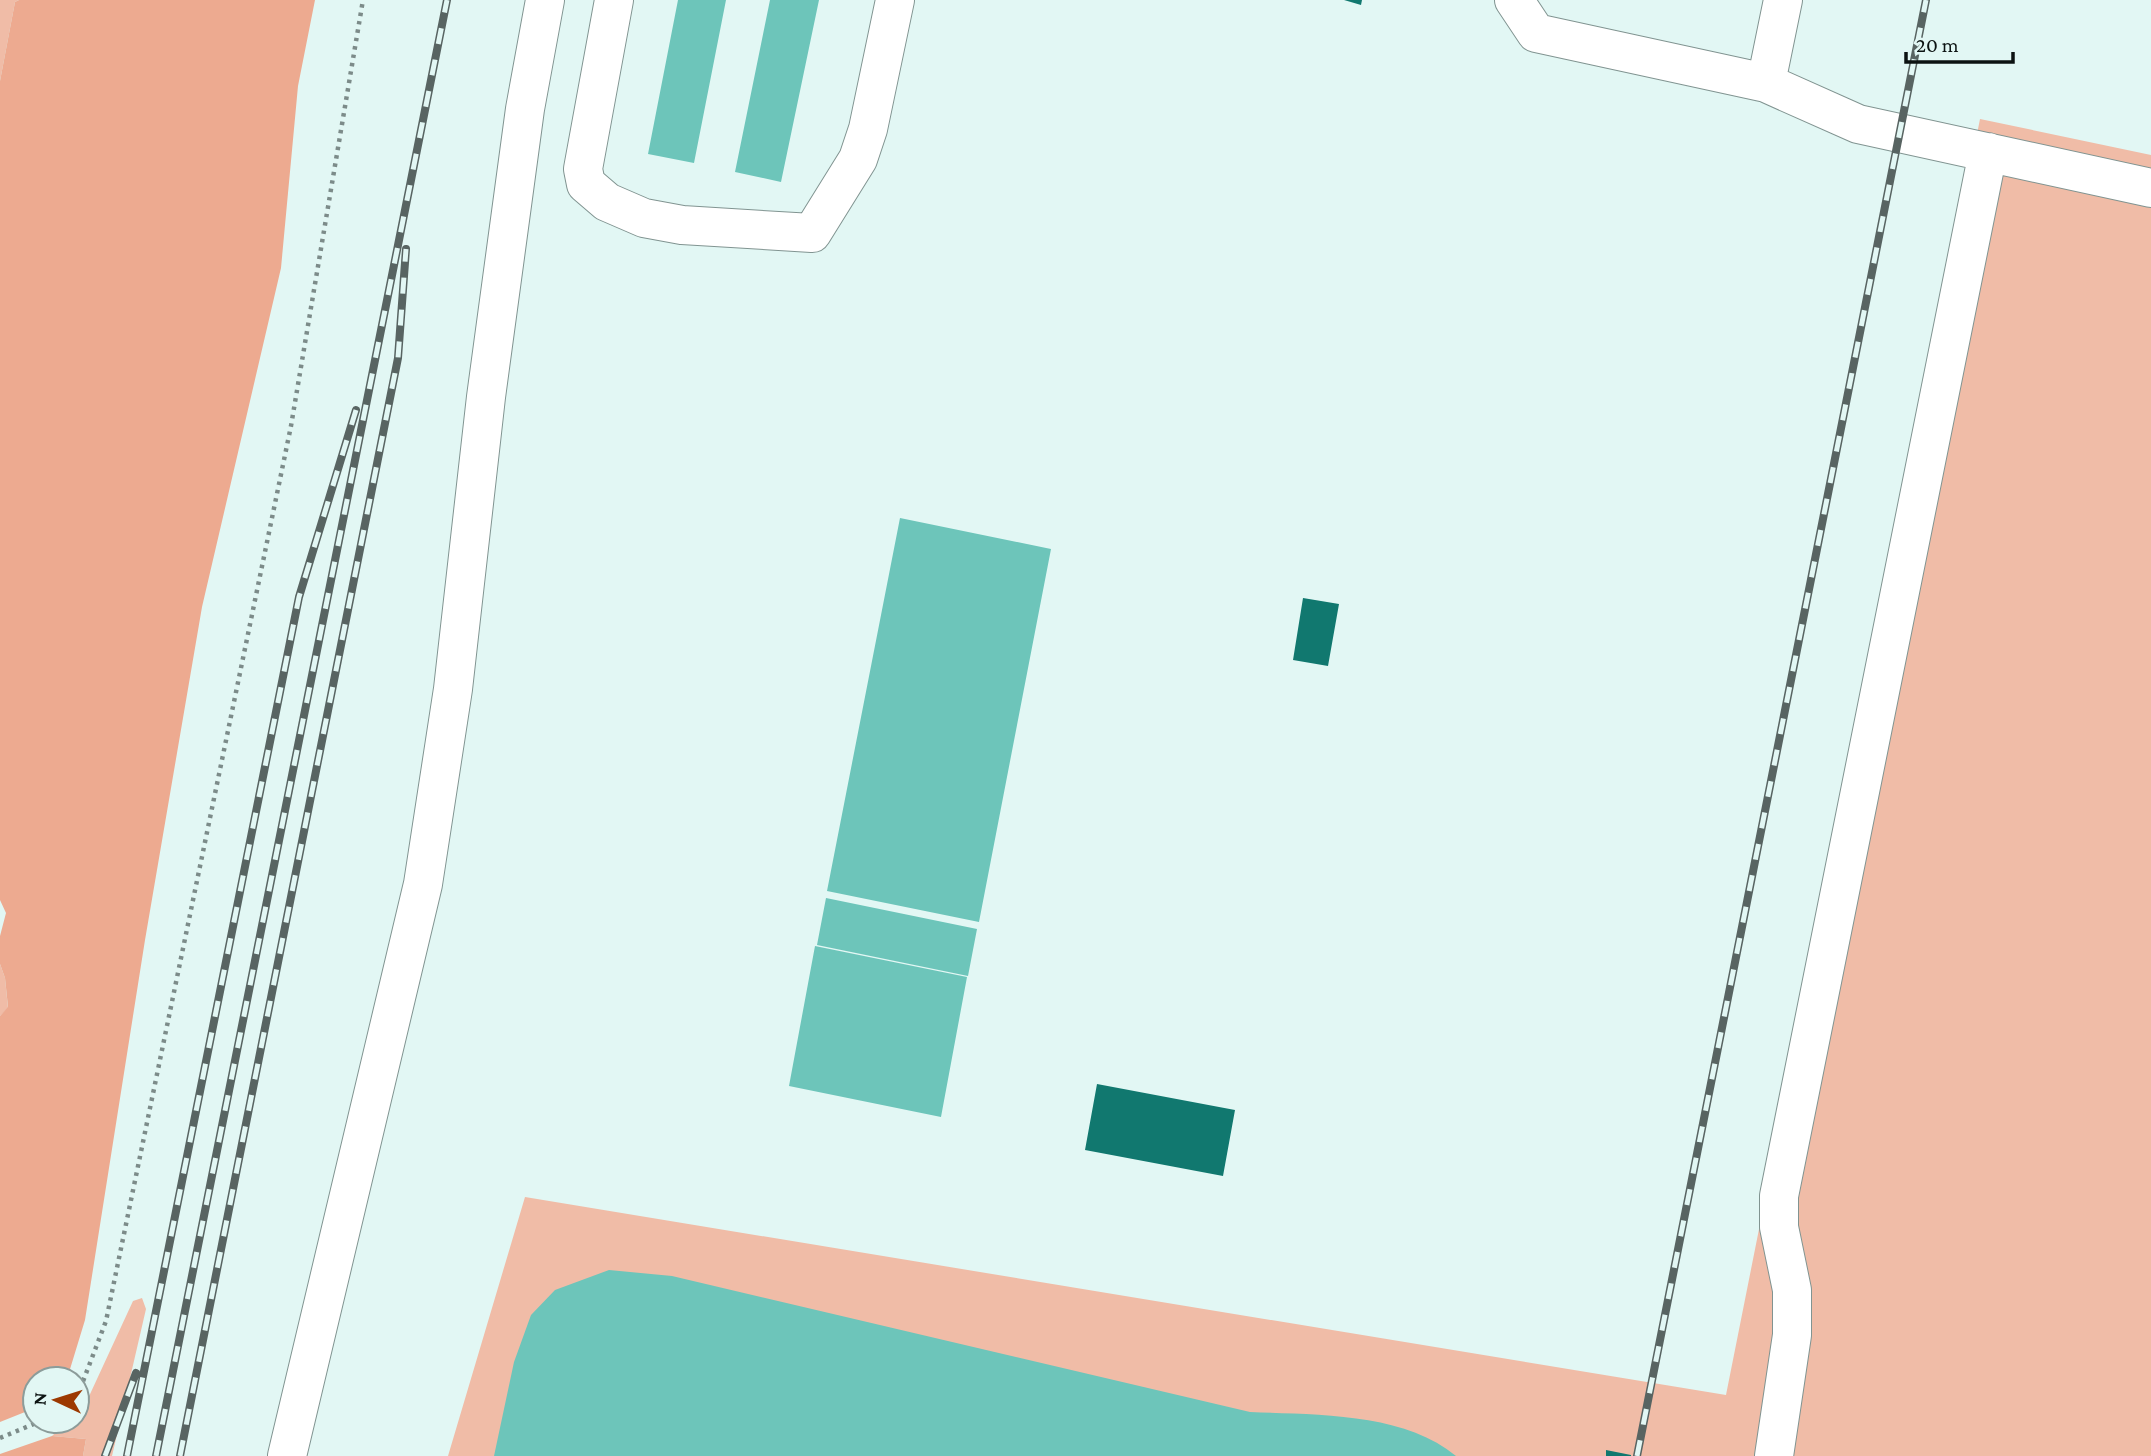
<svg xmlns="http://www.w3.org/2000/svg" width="2151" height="1456" viewBox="0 0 2151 1456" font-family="'Crimson Pro',serif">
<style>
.green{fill:#f0bca7}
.forest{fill:#edaa90}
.water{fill:#6dc5ba}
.building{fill:#11786f}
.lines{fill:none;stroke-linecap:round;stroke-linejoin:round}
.minor-casing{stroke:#819491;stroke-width:40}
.path{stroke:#7c8b89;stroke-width:4.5;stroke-dasharray:3.5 5;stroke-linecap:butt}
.minor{stroke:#fff;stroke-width:38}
.rail-casing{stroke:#586462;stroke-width:8}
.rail{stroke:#e2f7f4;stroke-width:5;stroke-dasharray:16;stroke-linecap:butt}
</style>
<rect width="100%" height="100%" fill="#e2f7f4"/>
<!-- green -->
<path class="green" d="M0 0H19L15 2 0 81Z
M1980 119 2151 155V1456H448L525 1197 1726 1395Z
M0 964 5 978 8 1008 0 1016Z
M142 1298 146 1309 112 1456H83L86 1439 52 1436 68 1421H77V1413L85 1405 133 1301Z"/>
<!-- forest -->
<path class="forest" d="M19 0H315L298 86 281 268 202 607 145 940 85 1320 67 1379H35V1408L0 1422V1016L8 1007 5 978 0 964V936L6 913 0 900V81L15 2Z
M52 1436 86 1439 83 1456H0V1454Z"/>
<!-- water -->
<path class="water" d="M678 0H726L694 163 648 154Z
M770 0H819L781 182 735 172Z
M900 518 1051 549 979 922 827 891Z
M826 898 977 929 968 976 817 945Z
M815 946 967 977 941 1117 789 1086Z
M609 1270 672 1276 1250 1412C1315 1415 1403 1412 1456 1456H494L514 1362 531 1315 555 1290Z"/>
<!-- building -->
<path class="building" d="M1344 0H1362L1361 5Z
M1303 598 1339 604 1328 666 1293 660Z
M1097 1084 1235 1110 1223 1176 1085 1150Z
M1606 1450 1631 1455V1456H1606Z"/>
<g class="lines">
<defs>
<path id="minor" d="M614 0 583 169 586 184 607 202 644 218 682 225 812 233 858 159 868 129 895 0
M1514 0 1536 33 1766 83 1858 124 2151 188
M1766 83 1783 0
M287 1456 423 884 453 689 486 397 525 109 545 0
M1774 1456 1792 1335V1290L1779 1227V1196L1988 152"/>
</defs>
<!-- minor casing -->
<use href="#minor" class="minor-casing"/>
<!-- path -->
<path class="path" d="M77 1397 106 1321 291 426 363 0
M0 1438 41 1421"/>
<!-- minor -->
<use href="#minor" class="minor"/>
<defs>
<path id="rail" d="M105 1456 136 1373
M127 1456 299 597 356 410
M156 1456 447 0
M180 1456 398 358 406 249
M1637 1456 1926 0"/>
</defs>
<!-- rail casing -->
<use href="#rail" class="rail-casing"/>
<!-- rail -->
<use href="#rail" class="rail"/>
</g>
<!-- north arrow -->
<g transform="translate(56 1400) rotate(274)"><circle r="33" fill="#e2f7f4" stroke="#8c9c9a" stroke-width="2"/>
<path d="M0-5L12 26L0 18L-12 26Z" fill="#9c3901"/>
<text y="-10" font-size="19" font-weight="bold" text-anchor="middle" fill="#0c1312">N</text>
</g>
<!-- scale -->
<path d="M1906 52v10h107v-10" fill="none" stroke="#0c1312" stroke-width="3.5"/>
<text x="1916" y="52" font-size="21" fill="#0c1312" stroke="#e2f7f4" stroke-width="5" paint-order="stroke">20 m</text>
</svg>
